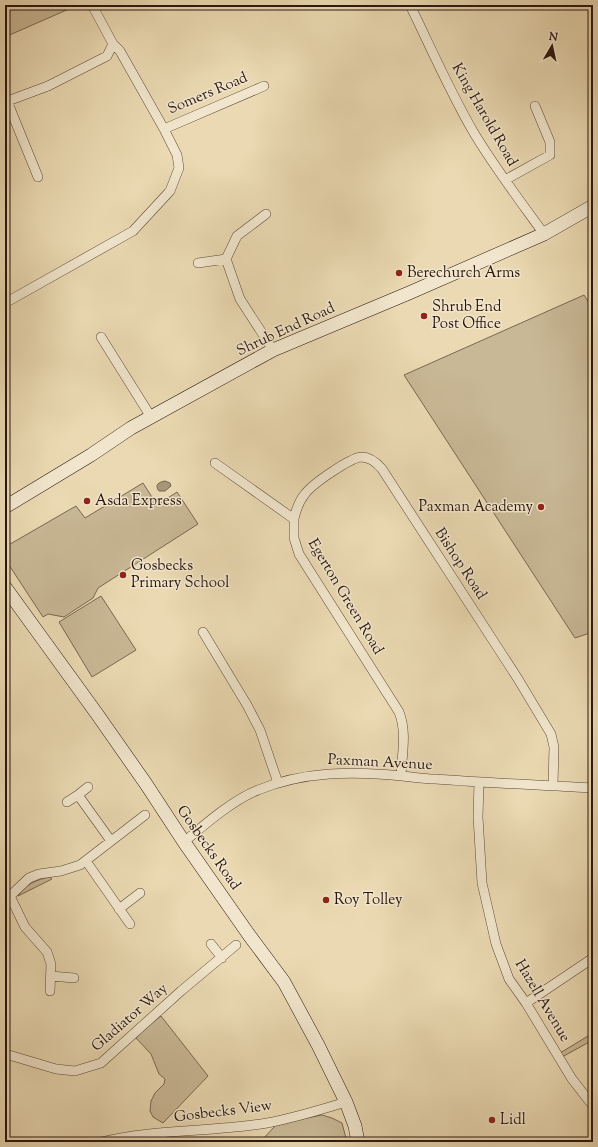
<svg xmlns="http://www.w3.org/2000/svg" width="598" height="1147" viewBox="0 0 598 1147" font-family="'Sorts Mill Goudy',serif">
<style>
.green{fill:#c9b896;stroke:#7a6752}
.water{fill:#a9977a;stroke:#76634f}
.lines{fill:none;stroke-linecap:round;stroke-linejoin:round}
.street-casing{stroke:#5a4737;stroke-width:10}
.secondary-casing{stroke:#2a160e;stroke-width:14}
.street{stroke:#f1e6cd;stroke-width:9}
.secondary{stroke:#f1e6cd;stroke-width:13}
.poi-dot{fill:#8f2418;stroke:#f1e6cd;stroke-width:1.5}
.labels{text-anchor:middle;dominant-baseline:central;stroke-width:3;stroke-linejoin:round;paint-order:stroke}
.street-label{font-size:15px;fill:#2a160e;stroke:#f1e6cd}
.poi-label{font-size:15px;fill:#2a160e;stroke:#f1e6cd;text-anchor:start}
</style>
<rect width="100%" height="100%" fill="#ead9b2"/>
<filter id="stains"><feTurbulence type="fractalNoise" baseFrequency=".005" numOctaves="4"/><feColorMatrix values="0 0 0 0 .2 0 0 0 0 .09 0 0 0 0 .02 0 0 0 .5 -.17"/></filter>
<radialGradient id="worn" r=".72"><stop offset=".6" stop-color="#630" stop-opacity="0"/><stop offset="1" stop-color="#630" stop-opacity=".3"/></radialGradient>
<!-- green -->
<path class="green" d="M5 5H78L5 37Z
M584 295 593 309V632L575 638 404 375Z
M143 483 157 505 177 492 198 524 98 588 93 598 64 617 48 614 43 617 5 559V547L76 506 85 518Z
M101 596 136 650 92 677 59 622Z
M50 877 52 879 18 896C24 885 38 879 50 877Z
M161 1016 208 1076 163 1123 153 1117 150 1111 151 1101 155 1093 164 1084 165 1079 159 1074 151 1054 136 1038 144 1029Z
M593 1033V1040L562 1057 560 1053Z
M322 1115 332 1118 342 1123 347 1142H260L277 1124Z"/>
<!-- water -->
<path class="water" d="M165 481 170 483 171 486 165 491H159C154 485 159 482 165 481Z"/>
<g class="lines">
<defs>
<path id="street" d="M410 5C431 48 450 92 474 133 495 168 520 201 544 234
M7 101 38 177
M5 102 48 86 107 56 113 44 92 5
M164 129 264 86
M505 180 550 155V142L535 106
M266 214 237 236 226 259 240 299 273 350
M198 263 226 259
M5 303 133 231 170 191 179 168 177 155 164 129 120 51 113 44
M101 337 151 417
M215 463 294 519V538L299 554 399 712C407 732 402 754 401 776
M294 519C296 510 299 501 305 494 312 484 350 458 361 457 370 457 377 463 382 469L518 679 551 734 554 747 553 786
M203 632 247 705 260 730 278 783
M479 782 478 817 482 883 496 944 509 979 526 1003 572 1079 593 1106
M78 795 88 787
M67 802 78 795 111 841
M184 842C204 825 234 799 258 790 304 771 354 771 402 776 413 777 424 779 435 779 488 783 540 785 593 788
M86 861 130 924
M10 896 25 927 47 952 51 964 50 991
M5 898 10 896 29 878 39 874 61 871 80 865 145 815
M119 909 140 893
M211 944 222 958
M51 976 74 978
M526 1003 593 958
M5 1053 9 1055 56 1069 75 1071 101 1063 181 991 236 945
M101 1142C153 1129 213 1132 267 1123 294 1118 320 1110 346 1102"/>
<path id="secondary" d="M5 507 91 455 131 428 273 350 409 293 544 234 593 206
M5 587 97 714 146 784 184 842 249 935 284 982 318 1045 346 1102 355 1126 358 1142"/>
</defs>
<!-- street casing -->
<use href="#street" class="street-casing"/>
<!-- secondary casing -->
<use href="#secondary" class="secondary-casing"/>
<!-- street -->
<use href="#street" class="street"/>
<!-- secondary -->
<use href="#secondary" class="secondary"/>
</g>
<!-- markers -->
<g class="poi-dot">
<circle cx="399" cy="273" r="4"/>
<circle cx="424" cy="316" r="4"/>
<circle cx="87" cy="501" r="4"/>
<circle cx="541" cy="507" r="4"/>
<circle cx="123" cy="575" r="4"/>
<circle cx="326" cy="900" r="4"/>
<circle cx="492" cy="1120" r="4"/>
</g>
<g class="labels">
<!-- street labels -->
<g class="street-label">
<text transform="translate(208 94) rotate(-23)">Somers Road</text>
<text transform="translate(484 115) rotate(60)">King Harold Road</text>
<text transform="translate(286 330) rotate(-25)">Shrub End Road</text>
<text transform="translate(460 564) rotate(57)">Bishop Road</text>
<text transform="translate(345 597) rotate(59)">Egerton Green Road</text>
<text transform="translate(380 763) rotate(3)">Paxman Avenue</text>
<text transform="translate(208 848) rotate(55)">Gosbecks Road</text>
<text transform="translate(542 1001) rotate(59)">Hazell Avenue</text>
<text transform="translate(130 1018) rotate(-41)">Gladiator Way</text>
<text transform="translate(223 1112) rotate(-7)">Gosbecks View</text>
</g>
<!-- poi labels -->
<g class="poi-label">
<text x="407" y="273">Berechurch Arms</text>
<text x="432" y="307">Shrub End<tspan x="432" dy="17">Post Office</tspan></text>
<text x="95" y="501">Asda Express</text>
<text x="533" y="507" text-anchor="end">Paxman Academy</text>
<text x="131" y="566">Gosbecks<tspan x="131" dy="17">Primary School</tspan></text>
<text x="334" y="900">Roy Tolley</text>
<text x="500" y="1120">Lidl</text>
</g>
</g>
<!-- margin -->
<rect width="598" height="1147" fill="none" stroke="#ead9b2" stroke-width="20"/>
<rect x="6" y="6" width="586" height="1135" fill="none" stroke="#2a160e" stroke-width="2"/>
<rect x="10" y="10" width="578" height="1127" fill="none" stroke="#2a160e"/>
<!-- north arrow -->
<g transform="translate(552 46) rotate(9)" stroke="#f1e6cd" stroke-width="3" paint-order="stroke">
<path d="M0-3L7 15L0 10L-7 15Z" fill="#2a160e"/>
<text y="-6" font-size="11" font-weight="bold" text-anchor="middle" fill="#2a160e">N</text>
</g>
<rect width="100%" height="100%" filter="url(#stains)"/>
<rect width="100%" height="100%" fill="url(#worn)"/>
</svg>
